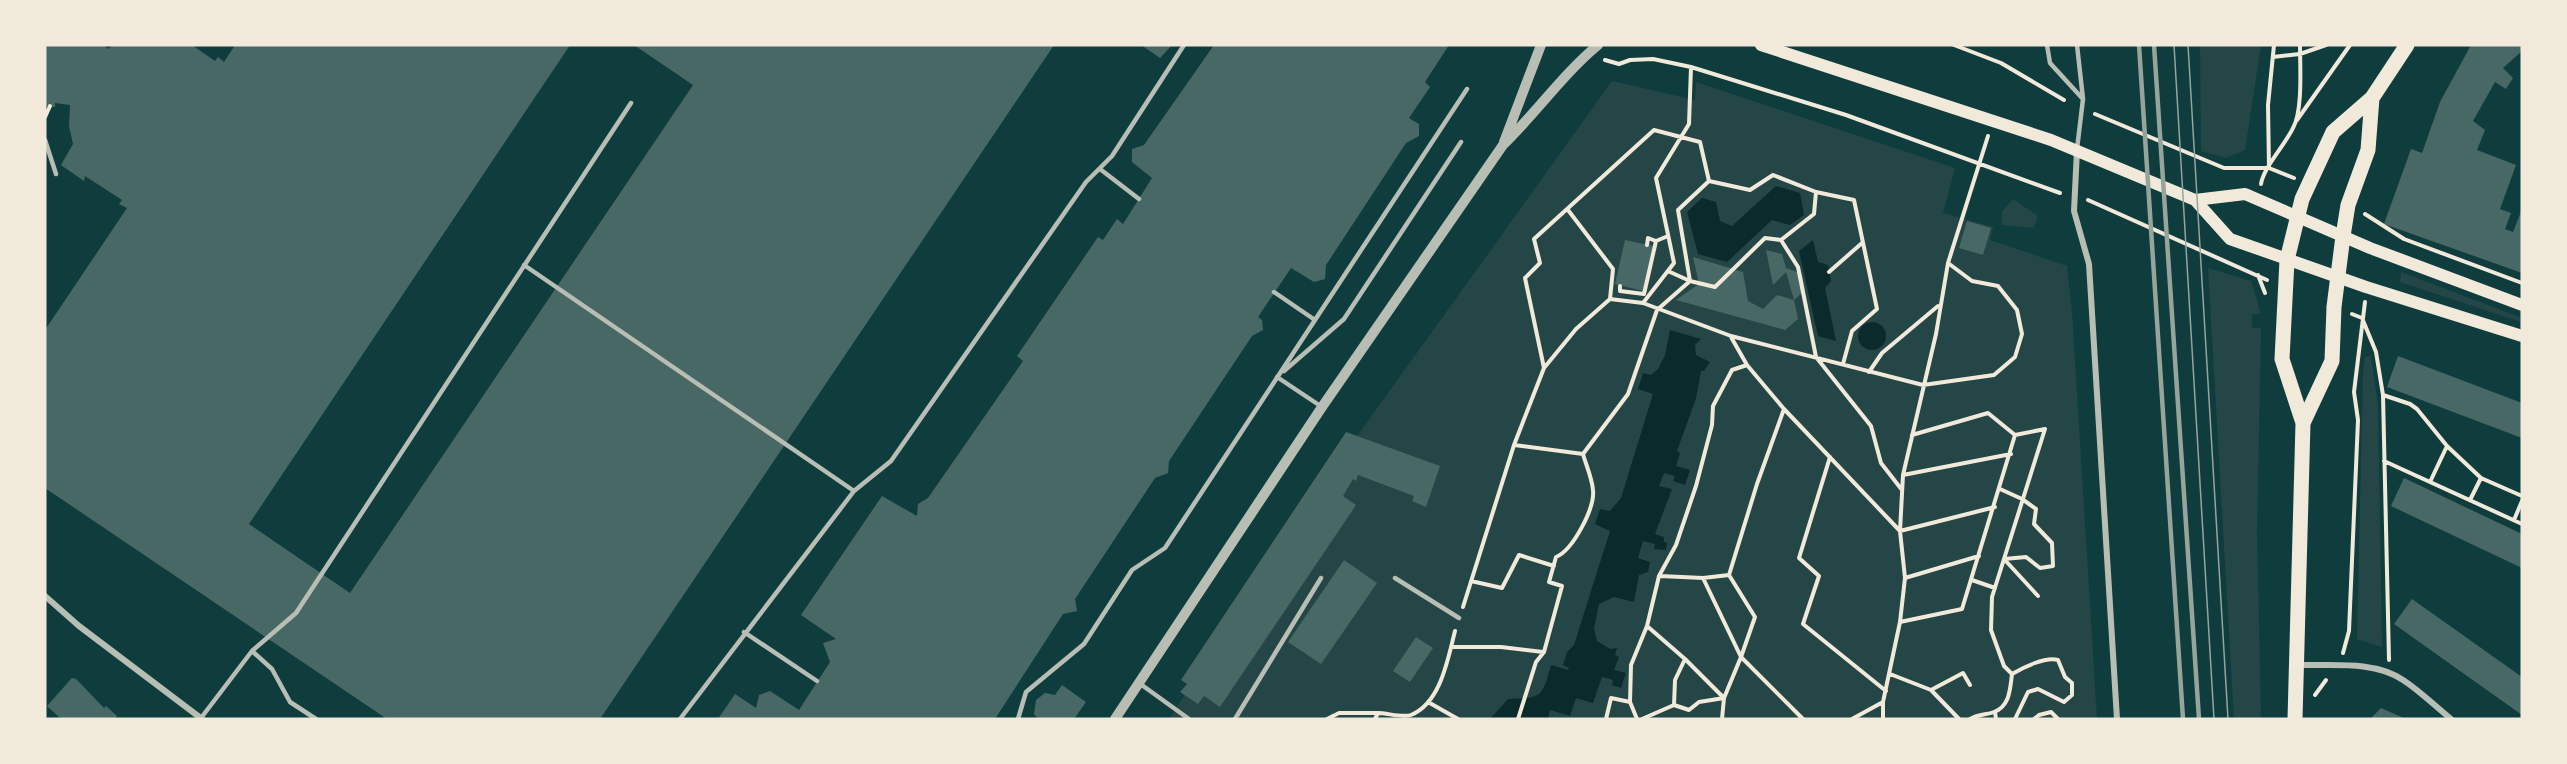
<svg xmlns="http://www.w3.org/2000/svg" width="2567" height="764" viewBox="0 0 2567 764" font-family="Helvetica,sans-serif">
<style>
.green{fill:#244646}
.water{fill:#0a2a2b}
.building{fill:#486865}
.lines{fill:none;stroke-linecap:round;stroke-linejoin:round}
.path{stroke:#f1e9da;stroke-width:4}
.service{stroke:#b8beb3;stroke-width:4.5}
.minor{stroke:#b8beb3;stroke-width:6}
.tertiary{stroke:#b8beb3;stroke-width:10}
.secondary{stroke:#f1e9da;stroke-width:12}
.primary{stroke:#f1e9da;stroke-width:15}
.tram{stroke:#97a49c;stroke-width:1.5}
.rail{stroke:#97a49c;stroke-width:4.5}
</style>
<rect width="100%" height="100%" fill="#0f3d3e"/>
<!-- green -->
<path class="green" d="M2200 45H2261L2245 150 2226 158 2201 151Z
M1612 81 1695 100 1696 82 1955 168 1943 213 1993 227 1990 240 2067 266 2072 312 2097 719H1169L1325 481Z
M2013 199 2038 216 2033 228 2002 225V212Z
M2208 268 2251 281 2261 314H2252V328H2261L2257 532 2261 719H2234Z
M2401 272 2522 318 2521 322 2400 282Z
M2371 356 2378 405 2382 647 2357 639 2363 371 2365 357Z"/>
<!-- water -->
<path class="water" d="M1776 186 1800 193 1804 215 1790 225 1772 220 1727 262 1698 254 1687 212 1702 198 1716 202 1720 221 1732 226Z
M1813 240 1818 262 1828 265 1831 281 1825 288 1836 341 1818 336 1799 251Z
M1858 336a14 14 0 1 1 28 0a14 14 0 1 1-28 0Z
M1670 330 1701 339 1695 345 1696 355 1710 362 1704 371H1701L1696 398 1677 451 1680 453 1676 466 1690 470 1685 485 1673 481 1675 476 1664 473 1659 486 1672 489 1655 534 1664 537V542L1667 543 1666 550 1654 549 1655 544 1643 541 1638 558 1650 562 1648 572 1639 575 1634 602 1614 597 1599 604 1594 629 1597 641 1610 649 1617 648 1615 655 1619 657 1614 670 1626 673 1621 688 1612 685 1613 680 1602 677 1593 703 1576 698 1570 716 1550 710 1548 719H1490L1508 699C1542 698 1542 698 1551 665L1568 670 1569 668 1563 665 1567 652 1574 645 1610 531 1595 524 1600 509 1610 511 1621 498 1653 394 1638 389 1643 373 1651 375 1658 369 1665 355Z"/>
<!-- building -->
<path class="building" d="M47 45H105L107 49 114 45H192L215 61 218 57 224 62 235 45H570L249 524 350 593 693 85 634 45H1054L600 719H387L45 488V330L127 208 119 204 122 200 85 176 84 181 61 165 73 144 69 126 70 105 55 103V107L45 106V49Z
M1141 45H1172L1160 58Z
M1214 45H1449L1425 82 1430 87 1409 118 1419 124V136L1406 143 1326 265 1325 279 1314 282 1291 268 1258 317 1262 320 1263 330 1252 336 1169 461 1168 473 1155 478 1075 599 1077 611 1063 614 995 719H718L735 694 756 708 759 695 770 691 799 710 830 662 823 643 836 639 801 615 882 496 917 516 918 504 928 498 1023 361 1017 356 1098 237 1103 240 1117 219 1123 224 1152 178 1132 162V149L1144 145Z
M2471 45H2522V51L2503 68 2513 78 2506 89 2495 82 2473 121 2485 130 2477 150 2516 165 2500 209 2511 213 2505 229 2513 232 2522 209V273L2384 224 2411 149 2422 153 2440 102Z
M1967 221 1991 228 1983 255 1959 248Z
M1625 240 1653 246 1643 291 1615 284Z
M1766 250 1782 254 1786 268 1802 274 1805 290 1794 300 1786 272 1773 285Z
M1693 257 1743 272 1748 301 1763 309 1777 295 1794 300 1798 319 1785 330 1676 300 1699 284Z
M2398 356 2522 403V438L2387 387Z
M1346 432 1440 466 1426 507 1412 501 1414 496 1358 475 1356 481 1353 479 1343 496 1356 505 1220 707 1204 696 1198 704 1180 692 1187 684 1181 680Z
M2404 478 2522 534V568L2391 506Z
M1344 560 1377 583 1321 664 1288 642Z
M2412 599 2522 677V715L2394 624Z
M1416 637 1433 648 1410 682 1393 671Z
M72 678 76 679 104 708 106 706 117 716 115 719H61L47 706Z
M1062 685 1086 702 1074 719H1038L1034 714 1036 700 1045 693 1055 695Z
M2381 708 2406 719H2370Z"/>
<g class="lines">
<!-- path -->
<path class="path" d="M1954 45 2001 63 2064 100
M2273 57 2300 54 2326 45
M1605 60 1619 64 1630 60 1653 59 1691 67 1846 115 2060 193
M2095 114 2224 168H2269L2294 178
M45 117 50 106
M2297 120 2350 45
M2269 167 2268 105 2274 45
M1709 181 1750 190 1773 175 1816 192 1854 200 1877 309 1852 331 1843 364
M2261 184C2263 168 2285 145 2293 128 2303 110 2300 67 2300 45
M2088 200 2267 280
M1568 210 1613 269 1610 299
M2365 214 2404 239 2522 283
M1781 240 1814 214 1816 192
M1656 241 1668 236
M1829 272 1862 243
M2258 275 2265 293
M1620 286V291L1644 294 1656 241 1648 238 1647 245
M1643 303 1674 263 1656 178 1689 124 1691 67
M2352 314 2362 318 2376 352 2383 395 2389 660
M1731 337 1747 365 1784 409
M1544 368 1525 278 1540 263 1534 239 1654 130 1700 142 1709 181 1678 210 1690 281 1715 287 1765 238 1781 240 1798 267 1816 357 1871 426 1881 463 1902 490
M1869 372 1882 353 1938 306
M2383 395 2410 404 2417 409 2447 446 2481 478 2522 496
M1912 435 1988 413 2015 435
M1514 445 1583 454
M1830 457 1799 558 1819 576 1803 624 1886 691
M2384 461 2522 524
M1903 475 2011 454
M2430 482 2447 446
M2000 489 2022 499 2036 509 2034 524 2052 543 2053 566 2040 568 2026 557 2004 559 2038 596
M2470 500 2481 478
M2514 520 2522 501
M1660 576 1703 578 1729 575
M1905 578 1979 556
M1972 580 1995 588
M1471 581 1502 588 1519 555 1554 566
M1463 607 1514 445 1544 368 1576 329 1610 299 1643 303 1731 336 1923 385 1994 375 2015 357 2022 334 2017 310 1998 286 1972 281 1948 263
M1900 622 1962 609 2015 435
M1647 626 1685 659 1675 680 1674 705 1689 710 1699 702 1724 698 1722 719
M1451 647H1501L1543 652
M2343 653 2349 631 2358 420 2354 392 2365 302
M1685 659 1724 698 1741 657 1703 578
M1890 674 1931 690 1959 719
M2012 674C2022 668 2046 656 2058 660L2065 677 2072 683V695L2064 702 2038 689 2028 692 2015 719
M1931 690 1963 673 1970 685
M2315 695 2326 680
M1428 702 1458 719
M1630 702 1637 719
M1995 712 1996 719
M1327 719 1339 713H1378
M1375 719 1378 713C1387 713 1403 718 1411 715 1441 703 1448 658 1455 631
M1518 719 1536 662 1544 652 1562 586 1549 582 1556 557C1573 550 1595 508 1593 490 1592 478 1586 465 1583 454L1628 394 1657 310 1690 281 1670 272
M1606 719 1611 698 1630 702 1631 665 1647 626 1659 576 1676 545 1696 486 1712 425 1713 406 1732 370 1747 365
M1642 719 1674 705
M1803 719 1741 657 1755 617 1729 575 1757 484 1784 409 1900 531 1995 507
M1852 719 1883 702
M1883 719V702L1900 622 1905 578 1900 531 1903 475 1936 334 1948 263 1988 136
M1970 719C1979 714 1986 715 1994 712 2010 706 2010 689 2012 674L2004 666 1991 630 1992 597 2045 429 2015 435
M2034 719 2039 715 2051 712 2058 719"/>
<!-- service -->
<path class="service" d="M2047 45 2050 63 2082 98
M2077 45 2083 99 2077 149
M45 140 56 174
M1100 169 1139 199
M524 265 854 491
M1274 292 1315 320
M1284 371 1344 319 1461 142
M1277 377 1322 407
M1395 578 1459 618
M744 632 817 681
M252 651 272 669 290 702 316 719
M1139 683 1189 719
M201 718 252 651 296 613 631 103
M680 719 854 491 891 461 1086 182 1112 156 1184 45
M1018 719 1026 692 1084 644 1132 570 1165 548 1467 89
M1235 719 1321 578"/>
<!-- minor -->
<path class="minor" d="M2077 150 2074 211 2089 264 2117 719
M45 596 79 626 202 719
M2296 665C2330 666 2374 660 2403 680 2420 691 2435 706 2451 719"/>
<!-- tertiary -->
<path class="tertiary" d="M1504 142 1541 45
M1115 719 1322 407 1503 145C1536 113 1563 74 1598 45"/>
<!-- secondary -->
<path class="secondary" d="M1761 45 2051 140 2195 200 2230 239 2366 287 2522 336
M2195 200 2245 194 2370 248 2522 305"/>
<!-- primary -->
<path class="primary" d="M2303 423 2332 361 2334 307 2343 236 2348 205 2368 150 2372 98
M2295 719 2303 423 2282 359 2287 260 2302 199 2333 132 2372 98 2407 45"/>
<!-- tram -->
<path class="tram" d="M2174 45 2214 719
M2188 45 2228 719"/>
<!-- rail -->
<path class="rail" d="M2139 45 2183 719
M2154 45 2199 719"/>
</g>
<!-- border -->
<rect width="2567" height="764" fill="none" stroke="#f1e9da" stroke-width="93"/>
</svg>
